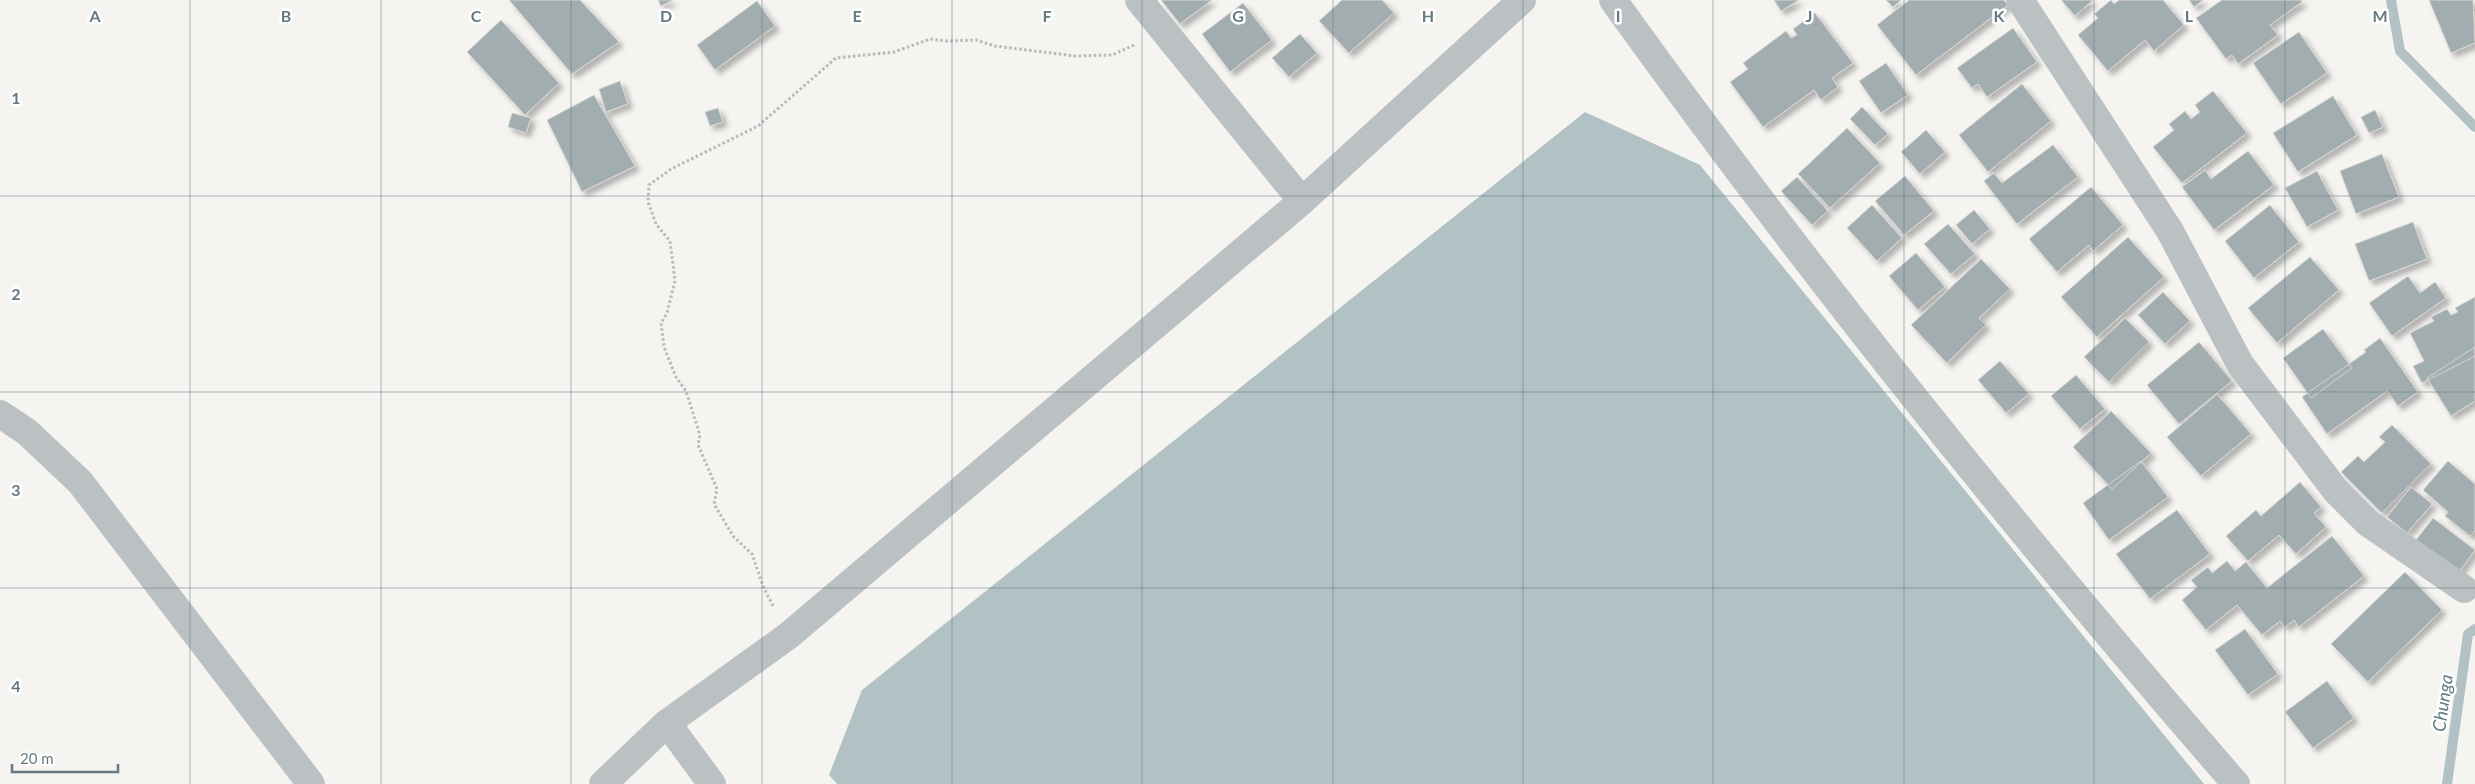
<svg xmlns="http://www.w3.org/2000/svg" width="2475" height="784" viewBox="0 0 2475 784" font-family="Lato,sans-serif">
<style>
.water{fill:#b2c2c4}
.lines{fill:none;stroke-linecap:round;stroke-linejoin:round}
.stream{stroke:#b2c2c4;stroke-width:10}
.building{fill:#a2adb0;stroke:#d6d5d3;filter:url(#shadow)}
.path{stroke:#b6babb;stroke-width:3;stroke-dasharray:2.5 2.5;stroke-linecap:butt}
.minor{stroke:#bbc1c3;stroke-width:28}
.grid{fill:none;stroke:#647981;stroke-width:1;stroke-opacity:0.55}
.labels{text-anchor:middle;dominant-baseline:central;stroke-width:5;stroke-linejoin:round;paint-order:stroke}
.water-label{font-size:18px;font-style:italic;fill:#5f7b7f;stroke:#fff}
.grid-label{font-size:16px;text-anchor:middle;font-weight:bold;fill:#647981;stroke:#fff;stroke-width:5;stroke-linejoin:round;paint-order:stroke}
</style>
<defs>
<filter id="shadow"><feDropShadow dx="4.5" dy="4.5" stdDeviation="2.5" flood-color="#0004"/></filter>
</defs>
<rect width="100%" height="100%" fill="#f5f4f1"/>
<!-- water -->
<path class="water" d="M1585 112 1700 165 2204 784H837L829 775 862 690Z"/>
<g class="lines">
<!-- stream -->
<path class="stream" d="M2391 0 2400 51 2475 127
M2447 784 2468 634 2475 629"/>
</g>
<!-- building -->
<path class="building" d="M509 0H580L619 42 572 74Z
M658 0H673L661 6Z
M1161 0H1212L1180 24Z
M1342 0H1382L1394 13 1349 53 1319 21Z
M1774 0H1799L1781 11Z
M1886 0H1901L1893 7Z
M1909 0H2004L2008 5 1916 75 1877 25Z
M2061 0H2093L2075 16Z
M2111 0 2114 4 2119 0H2163L2184 25 2154 51 2145 40 2108 71 2078 35 2098 18 2094 14Z
M2189 0H2203L2194 7Z
M2222 0H2301L2302 2 2270 25 2278 35 2238 64 2232 55 2226 59 2196 18Z
M2429 0H2473L2475 43 2451 53Z
M757 1 775 26 715 70 697 45Z
M1243 3 1272 40 1230 72 1202 34Z
M1815 13 1853 63 1832 78 1838 87 1821 100 1814 90 1763 127 1730 82 1748 69 1743 63 1786 31 1791 38 1797 35 1793 29Z
M501 20 559 83 525 115 467 52Z
M2013 28 2037 62 1987 97 1978 84 1972 88 1957 68Z
M2299 32 2327 73 2281 104 2253 63Z
M1300 34 1317 53 1289 77 1272 58Z
M1886 63 1908 95 1881 113 1859 81Z
M620 81 628 104 606 112 599 89Z
M2022 84 2051 121 1988 172 1959 135Z
M2213 91 2247 133 2182 183 2153 147 2174 130 2169 124 2185 111 2191 119 2200 112 2195 105Z
M594 95 635 166 582 192 547 120Z
M2333 96 2357 135 2298 172 2273 133Z
M1862 107 1888 134 1875 145 1850 119Z
M718 108 723 122 710 126 705 112Z
M2375 110 2383 127 2369 133 2361 117Z
M512 113 531 118 526 133 508 127Z
M1847 128 1880 163 1830 208 1798 174Z
M1926 130 1945 152 1920 174 1901 152Z
M2053 145 2078 177 2017 224 1984 181 1994 173 2002 183Z
M2248 151 2274 185 2214 230 2182 187 2205 170 2211 179Z
M2382 154 2399 197 2356 214 2340 171Z
M2317 171 2338 210 2307 227 2285 188Z
M1905 176 1934 211 1904 235 1875 201Z
M1797 177 1828 211 1812 225 1781 191Z
M2091 187 2123 225 2093 251 2089 245 2057 272 2029 239Z
M1872 205 1902 238 1877 261 1847 228Z
M2270 205 2299 242 2254 278 2225 241Z
M1974 210 1990 229 1972 244 1956 225Z
M2413 222 2427 259 2369 281 2355 244Z
M1948 224 1975 254 1951 274 1924 244Z
M2128 237 2164 277 2097 337 2061 297Z
M1916 253 1945 287 1918 310 1889 276Z
M2310 257 2339 290 2277 343 2248 308Z
M1981 259 2010 289 1979 318 1986 325 1947 363 1911 325Z
M2408 276 2420 293 2435 282 2446 298 2392 336 2369 303Z
M2163 292 2190 321 2165 344 2138 315Z
M2475 297V356L2422 383 2413 366 2424 361 2410 333 2434 321 2431 317 2447 309 2451 315 2458 312 2455 308Z
M2125 318 2149 342 2109 382 2084 357Z
M2323 329 2352 368 2311 398 2283 358Z
M2380 338 2418 392 2398 406 2387 391 2327 434 2302 397 2366 352 2364 350Z
M2199 342 2232 381 2179 424 2147 385Z
M2475 347V401L2451 416 2427 378Z
M2000 361 2029 394 2006 413 1978 380Z
M2076 375 2105 409 2080 429 2051 396Z
M2217 394 2251 434 2201 476 2167 437Z
M2111 411 2151 453 2112 489 2073 447Z
M2392 425 2431 464 2382 513 2341 472 2358 456 2364 462 2385 442 2379 437Z
M2141 461 2168 497 2109 540 2083 503Z
M2448 461 2475 484V531L2470 536 2445 516 2448 512 2423 490Z
M2300 482 2321 507 2314 513 2326 527 2296 554 2279 535 2248 561 2226 536 2256 510 2261 516Z
M2411 487 2432 504 2407 533 2387 517Z
M2177 510 2210 554 2150 599 2116 554Z
M2433 518 2475 550 2459 572 2416 540Z
M2332 536 2364 576 2299 627 2294 620 2285 627 2280 621 2262 635 2237 605 2206 630 2182 600 2197 587 2191 580 2208 567 2212 573 2227 561 2235 571 2246 562 2267 588Z
M2405 572 2442 610 2368 682 2331 644Z
M2245 629 2278 674 2248 695 2215 650Z
M2327 681 2354 718 2313 748 2285 712Z"/>
<g class="lines">
<!-- path -->
<path class="path" d="M773 606 763 586 752 554 733 536 714 504 717 489 698 445 700 435 686 391 676 377 664 347 661 323 667 313 675 281 670 241 656 224 648 202 649 185 671 169 758 126 836 58 894 52 930 39 947 41 976 40 995 46 1075 56 1112 55 1134 45"/>
<!-- minor -->
<path class="minor" d="M1139 0 1302 201
M1613 0C1808 271 2017 532 2236 784
M2020 0 2170 231 2240 364 2336 491 2368 523 2464 589
M0 414 27 432 80 482 311 784
M667 723 712 784
M603 784 667 723 788 636 1302 201 1522 0"/>
</g>
<!-- grid -->
<path class="grid" d="M190 0V784M381 0V784M571 0V784M762 0V784M952 0V784M1142 0V784M1333 0V784M1523 0V784M1713 0V784M1904 0V784M2094 0V784M2285 0V784M0 196H2475M0 392H2475M0 588H2475"/>
<g class="labels">
<!-- water labels -->
<g class="water-label">
<text transform="translate(2442 703) rotate(-82)">Chunga</text>
</g>
</g>
<g class="grid-label">
<text x="95" y="22">A</text>
<text x="286" y="22">B</text>
<text x="476" y="22">C</text>
<text x="666" y="22">D</text>
<text x="857" y="22">E</text>
<text x="1047" y="22">F</text>
<text x="1238" y="22">G</text>
<text x="1428" y="22">H</text>
<text x="1618" y="22">I</text>
<text x="1809" y="22">J</text>
<text x="1999" y="22">K</text>
<text x="2189" y="22">L</text>
<text x="2380" y="22">M</text>
<text x="16" y="104">1</text>
<text x="16" y="300">2</text>
<text x="16" y="496">3</text>
<text x="16" y="692">4</text>
</g>
<!-- scale -->
<path d="M12 764v8h106v-8" fill="none" stroke="#647981" stroke-width="2.5"/>
<text x="20" y="764" font-size="15" fill="#647981" stroke="#ffffff" stroke-width="4" paint-order="stroke">20 m</text>
</svg>
